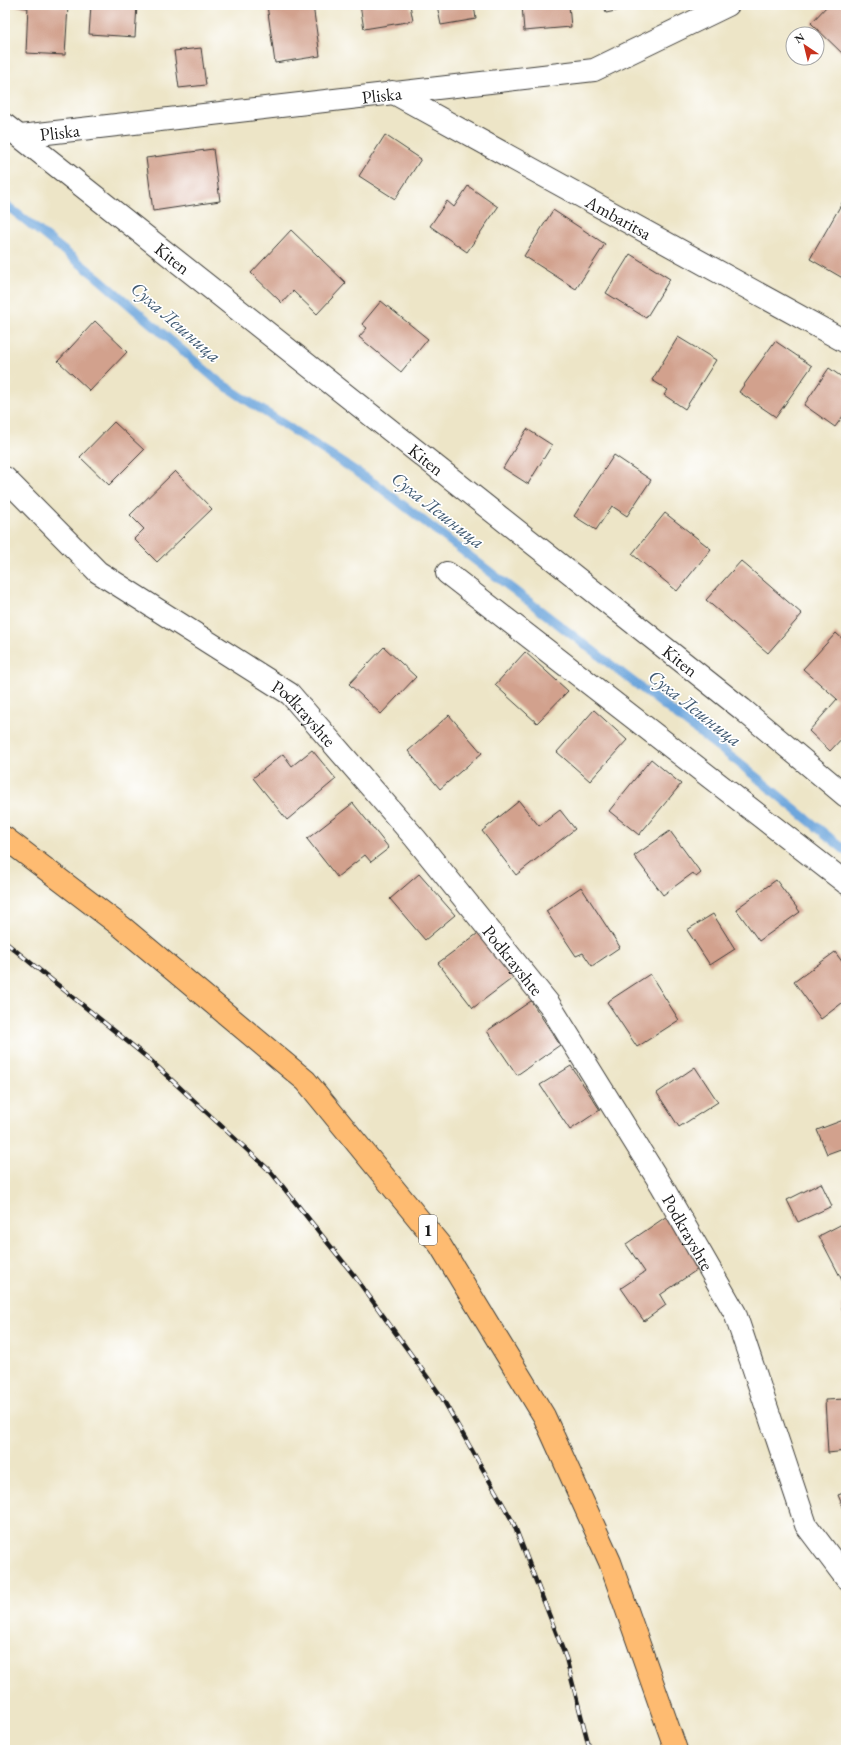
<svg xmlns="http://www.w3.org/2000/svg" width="851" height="1755" viewBox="0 0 851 1755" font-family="'EB Garamond',serif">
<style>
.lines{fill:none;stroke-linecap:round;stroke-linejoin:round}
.stream{stroke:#6da6dc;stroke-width:9}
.building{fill:#d2a18d}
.minor-casing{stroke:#3b3a36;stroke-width:24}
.trunk-casing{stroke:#3b3a36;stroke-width:24}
.minor{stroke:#fff;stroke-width:22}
.trunk{stroke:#febb71;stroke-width:22}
.rail-casing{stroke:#1c1c1c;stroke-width:4.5}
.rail{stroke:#fff;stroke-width:3;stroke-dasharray:9;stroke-linecap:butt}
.labels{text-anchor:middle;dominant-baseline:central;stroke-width:3.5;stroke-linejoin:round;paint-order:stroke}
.shield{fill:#fff;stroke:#606060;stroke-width:1}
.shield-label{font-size:17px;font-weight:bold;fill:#1c1c1c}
.street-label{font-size:18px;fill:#1c1c1c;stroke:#fff}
.water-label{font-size:19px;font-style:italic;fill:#405a72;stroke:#fff}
</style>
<rect width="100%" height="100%" fill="#fff"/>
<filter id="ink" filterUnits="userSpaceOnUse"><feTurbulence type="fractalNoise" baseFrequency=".025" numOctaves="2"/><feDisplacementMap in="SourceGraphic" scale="8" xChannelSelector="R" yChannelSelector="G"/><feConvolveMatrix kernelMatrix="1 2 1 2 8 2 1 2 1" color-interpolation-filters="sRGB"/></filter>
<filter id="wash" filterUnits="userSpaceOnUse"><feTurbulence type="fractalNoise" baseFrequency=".012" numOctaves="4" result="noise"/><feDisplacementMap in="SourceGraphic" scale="16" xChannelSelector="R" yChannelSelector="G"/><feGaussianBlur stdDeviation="0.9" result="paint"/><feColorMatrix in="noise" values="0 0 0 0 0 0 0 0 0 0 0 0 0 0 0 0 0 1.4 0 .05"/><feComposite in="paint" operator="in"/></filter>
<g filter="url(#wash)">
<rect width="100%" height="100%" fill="#ede5c7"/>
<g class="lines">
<!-- stream -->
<path class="stream" d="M5 204 97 277 219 382 377 485 739 763 846 851"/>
</g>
<g id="blocks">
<!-- building -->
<path class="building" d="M8 5H28L27 8Z
M28 5 68 6 65 55 26 53Z
M91 5H137L135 37 89 34Z
M267 5H313L320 56 275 63Z
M360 5H410L413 21 364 29Z
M437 5H474L476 19 441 25Z
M522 5H569L571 27 524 31Z
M604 5H639V6L606 13Z
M828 5H846V57L811 23Z
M201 48 206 85 179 88 174 51Z
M385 135 421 159 395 199 359 176Z
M213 149 220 201 153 211 146 158Z
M468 186 498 207 467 252 430 226 447 201 454 207Z
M846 196V280L810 259Z
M553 210 605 244 576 289 524 256Z
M291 230 346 283 317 314 293 291 282 303 251 273Z
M630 254 670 279 646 318 606 293Z
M381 301 428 339 401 372 359 337 367 328 362 324Z
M95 321 127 352 90 391 58 361Z
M678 337 716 360 685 409 664 395 668 390 652 380Z
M775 341 812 366 776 417 739 392Z
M829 368 846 380V412L835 427 804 405Z
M114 422 144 450 109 485 80 457Z
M527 429 552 445 528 484 503 468Z
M614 455 651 480 627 516 612 506 596 530 574 516Z
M175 471 212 509 157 562 134 539 144 529 130 515Z
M665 513 711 549 677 591 632 554Z
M741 561 802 614 768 653 706 600Z
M836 633 846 642V734L830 751 809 731 837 699 803 669Z
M384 647 416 677 381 714 349 684Z
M525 652 568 691 537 723 495 685Z
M594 710 627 740 590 781 557 752Z
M449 715 482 753 440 789 408 751Z
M312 750 336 779 287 820 253 778 283 754 292 766Z
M651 759 681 784 639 835 609 811Z
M519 801 539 826 560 810 575 829 516 875 482 831Z
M353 803 389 848 371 862 365 855 337 877 307 839Z
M670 831 701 873 696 877 693 873 663 895 634 856Z
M419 874 455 915 425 940 390 899Z
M776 880 800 912 759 941 736 909Z
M581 887 620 947 592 966 583 953 576 956 546 911Z
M713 914 735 949 710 965 687 930Z
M485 928 514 977 473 1008 438 963Z
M835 952 846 967V1000L821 1019 794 982Z
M650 974 679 1020 637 1047 607 1002Z
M531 1001 560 1045 517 1075 487 1031Z
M571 1066 600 1110 570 1130 540 1085Z
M695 1067 718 1102 679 1127 657 1093Z
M846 1119V1147L827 1154 817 1130Z
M821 1183 832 1206 798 1222 787 1200Z
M667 1216 701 1267 660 1295 666 1305 644 1321 621 1288 645 1272 626 1244Z
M846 1222V1283L844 1284 819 1236Z
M842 1305H846V1344H845Z
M846 1399V1451L828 1453 825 1400Z
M846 1492V1514L838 1495Z"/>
</g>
</g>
<g filter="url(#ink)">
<use href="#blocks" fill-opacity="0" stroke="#3b3a36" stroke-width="1"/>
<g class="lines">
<defs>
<g id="minor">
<path id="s1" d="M392 92 846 342"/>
<path id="s2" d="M5 125 742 709 846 796"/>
<path id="s3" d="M21 136 594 70 728 5"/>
<path id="s4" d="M5 478 98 572 290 694 415 838 549 1004 662 1186 735 1313 806 1525 846 1578"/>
<path d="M447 573 846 883"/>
</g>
<path id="trunk" d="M5 838 122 927 306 1081 440 1245 544 1416 610 1562 676 1750"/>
</defs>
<!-- minor casing -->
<use href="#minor" class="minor-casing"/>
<!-- trunk casing -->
<use href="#trunk" class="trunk-casing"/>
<!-- minor -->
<use href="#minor" class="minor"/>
<!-- trunk -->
<use href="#trunk" class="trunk"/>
<defs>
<path id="rail" d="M5 942 149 1059 271 1172 356 1278 441 1396 513 1522 566 1658 590 1750"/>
</defs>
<!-- rail casing -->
<use href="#rail" class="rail-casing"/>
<!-- rail -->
<use href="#rail" class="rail"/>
</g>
</g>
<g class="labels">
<!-- shield labels -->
<rect class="shield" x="419" y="1215" width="18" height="30" rx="3"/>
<g class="shield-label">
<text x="428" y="1230">1</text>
</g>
<!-- street labels -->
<g class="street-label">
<text stroke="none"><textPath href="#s3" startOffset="363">Pliska</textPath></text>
<text stroke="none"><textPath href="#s3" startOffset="39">Pliska</textPath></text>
<text stroke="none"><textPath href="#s1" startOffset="259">Ambaritsa</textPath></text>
<text stroke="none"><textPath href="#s2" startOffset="214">Kiten</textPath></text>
<text stroke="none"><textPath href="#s2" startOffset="538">Kiten</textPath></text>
<text stroke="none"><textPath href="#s2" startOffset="862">Kiten</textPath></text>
<text stroke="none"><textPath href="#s4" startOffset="383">Podkrayshte</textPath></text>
<text stroke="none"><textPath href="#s4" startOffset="707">Podkrayshte</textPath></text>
<text stroke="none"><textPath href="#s4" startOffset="1031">Podkrayshte</textPath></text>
</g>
<!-- water labels -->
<g class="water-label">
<text transform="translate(176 322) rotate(41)">Суха Лешница</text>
<text transform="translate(438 510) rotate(38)">Суха Лешница</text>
<text transform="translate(695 708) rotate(38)">Суха Лешница</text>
</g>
</g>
<!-- margin -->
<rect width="851" height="1755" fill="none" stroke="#fff" stroke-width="20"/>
<!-- north arrow -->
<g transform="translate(805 46) rotate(325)"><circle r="19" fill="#ffffff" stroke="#a4a4a4"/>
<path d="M0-3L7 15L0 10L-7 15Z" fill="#c8321e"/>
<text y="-6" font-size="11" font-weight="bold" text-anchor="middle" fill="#1c1c1c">N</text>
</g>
</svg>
